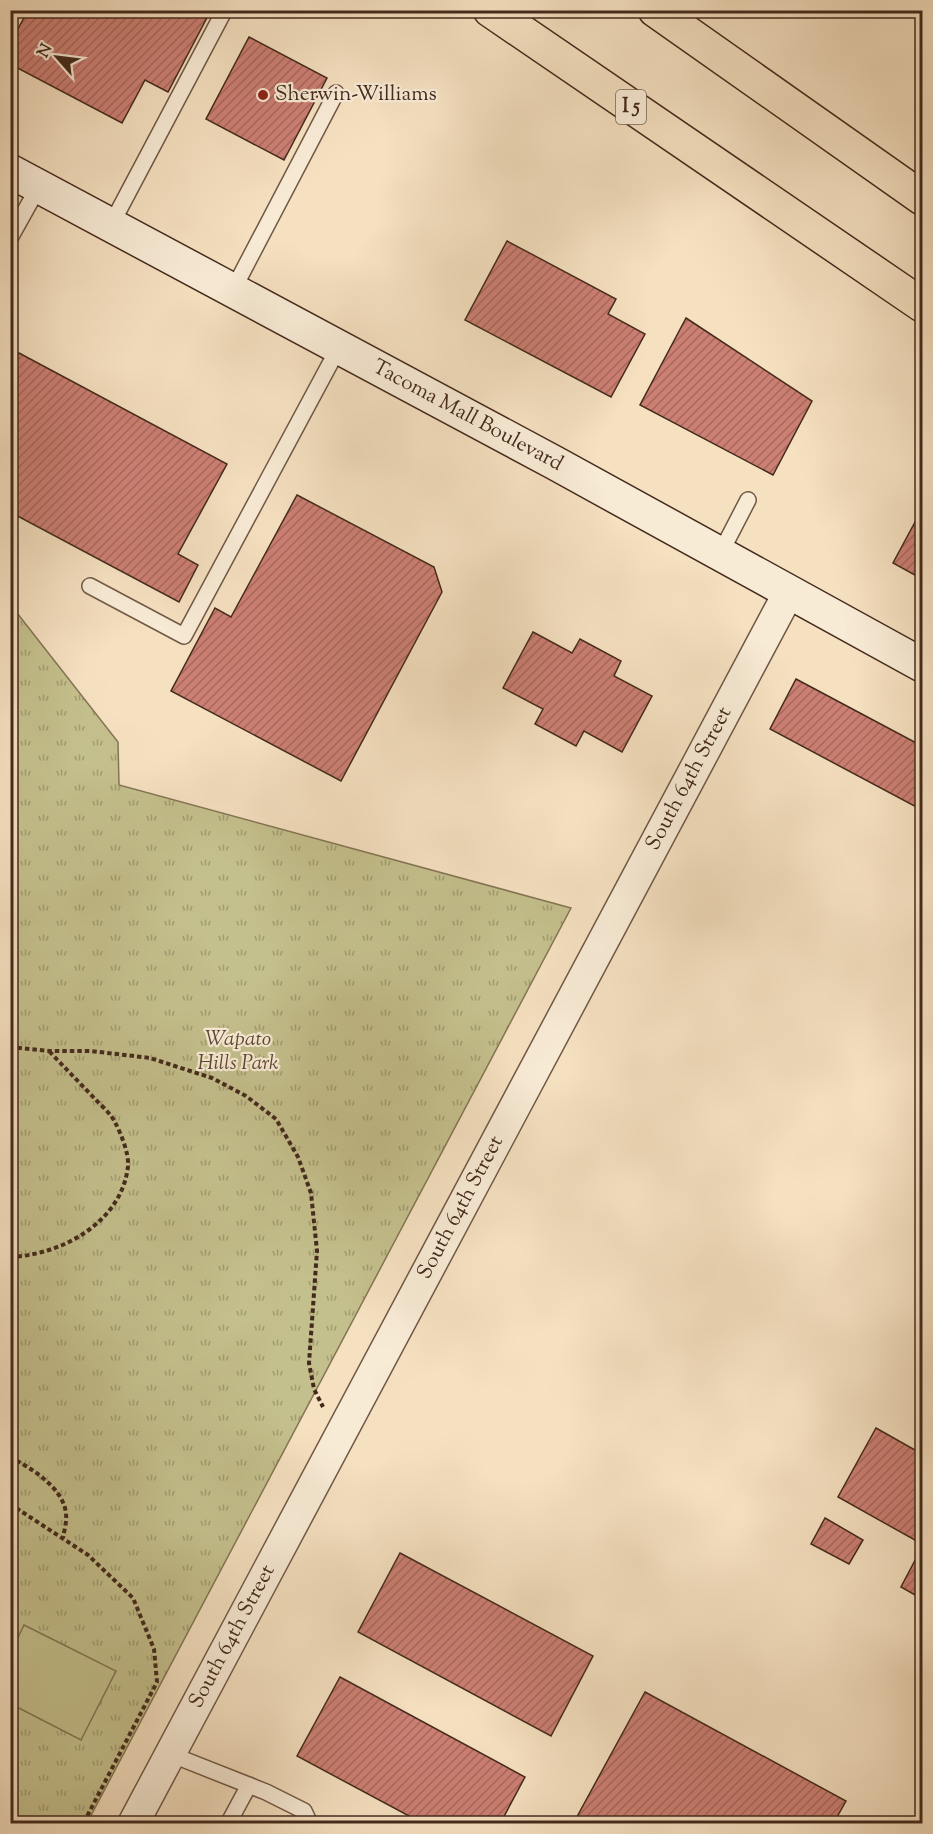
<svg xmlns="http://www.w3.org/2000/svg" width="933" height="1834" viewBox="0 0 933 1834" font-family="'Sorts Mill Goudy',serif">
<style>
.grass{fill:url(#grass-tufts);stroke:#847554;stroke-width:1.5}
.pitch{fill:#c4c08d;stroke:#847554;stroke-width:1.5}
.building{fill:url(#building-hatch);stroke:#442a1c;stroke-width:1.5}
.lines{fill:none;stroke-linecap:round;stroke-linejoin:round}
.service-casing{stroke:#705845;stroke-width:18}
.minor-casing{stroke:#705845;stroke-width:33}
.secondary-casing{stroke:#442a1c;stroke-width:36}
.motorway-casing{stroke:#442a1c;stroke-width:36}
.path{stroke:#442a1c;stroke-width:4;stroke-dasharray:4.5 3;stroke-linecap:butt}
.service{stroke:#f8ebd6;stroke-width:15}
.minor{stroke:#f8ebd6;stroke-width:30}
.secondary{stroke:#f8ebd6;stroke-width:33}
.motorway{stroke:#f5e0c0;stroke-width:33}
.poi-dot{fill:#8f2418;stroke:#f8ebd6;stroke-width:2}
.labels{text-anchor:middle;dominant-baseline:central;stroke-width:4.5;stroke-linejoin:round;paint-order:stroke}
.shield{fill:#f8ebd6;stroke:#7a6454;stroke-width:1.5}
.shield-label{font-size:20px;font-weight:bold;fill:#442a1c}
.poi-label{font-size:21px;fill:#442a1c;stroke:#f8ebd6;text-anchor:start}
.street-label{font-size:21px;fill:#442a1c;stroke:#f8ebd6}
.park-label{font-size:21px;font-style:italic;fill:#5e4833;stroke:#f8ebd6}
</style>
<defs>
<pattern id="grass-tufts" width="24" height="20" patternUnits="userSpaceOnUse" patternTransform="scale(1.5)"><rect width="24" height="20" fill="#c4c08d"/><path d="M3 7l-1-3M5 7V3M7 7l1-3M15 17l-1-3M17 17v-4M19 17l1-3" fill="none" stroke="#a19c72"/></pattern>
<pattern id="building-hatch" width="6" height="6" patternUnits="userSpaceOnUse" patternTransform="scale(1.5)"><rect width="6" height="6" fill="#cc7f73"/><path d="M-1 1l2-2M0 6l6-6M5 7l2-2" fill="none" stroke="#a7685e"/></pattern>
</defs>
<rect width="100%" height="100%" fill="#f5e0c0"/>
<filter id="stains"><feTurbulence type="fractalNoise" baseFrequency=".00333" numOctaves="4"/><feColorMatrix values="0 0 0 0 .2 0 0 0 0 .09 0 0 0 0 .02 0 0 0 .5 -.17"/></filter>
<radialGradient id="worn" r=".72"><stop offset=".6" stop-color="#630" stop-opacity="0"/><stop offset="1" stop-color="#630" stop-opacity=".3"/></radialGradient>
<!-- grass -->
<path class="grass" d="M10 604 118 742 119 785 571 908 87 1823H11Z"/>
<!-- pitch -->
<path class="pitch" d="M24 1625 116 1671 81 1740 11 1704V1652Z"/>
<!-- building -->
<path class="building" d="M28 10H211L168 92 145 80 122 123 10 64V44Z
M249 37 327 78 284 160 206 119Z
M507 241 616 299 608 314 645 334 611 397 465 320Z
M686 318 812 401 773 475 640 405Z
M19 353 227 464 178 554 198 565 179 602 10 512V368Z
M297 495 434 567 442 592 341 781 171 691 215 608 231 617Z
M922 509V579L893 563Z
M533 632 572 653 580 639 621 661 614 676 652 696 622 752 584 731 576 746 535 724 543 709 503 688Z
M796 679 922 746V810L770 729Z
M876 1428 922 1454V1544L838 1497Z
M825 1518 863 1540 849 1564 811 1544Z
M922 1547V1599L901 1587Z
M400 1553 593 1656 551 1736 358 1632Z
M340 1677 525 1777 500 1824H424L297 1756Z
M645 1692 846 1801 833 1824H573Z"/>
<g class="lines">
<defs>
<path id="service" d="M111 225 222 15
M10 238 39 186
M233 290 336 93
M720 554 748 500
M90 586 184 636 339 347
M170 1754 266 1792 304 1811 310 1824
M228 1824 249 1785"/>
<g id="minor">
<path id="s1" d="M133 1824 789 592"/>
</g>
<g id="secondary">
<path id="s2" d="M10 171 555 463 922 665"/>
</g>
<path id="motorway" d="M490 10 922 305
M655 10 922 198"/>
</defs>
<!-- service casing -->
<use href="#service" class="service-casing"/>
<!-- minor casing -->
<use href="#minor" class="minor-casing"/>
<!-- secondary casing -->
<use href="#secondary" class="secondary-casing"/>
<!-- motorway casing -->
<use href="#motorway" class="motorway-casing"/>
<!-- path -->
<path class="path" d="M10 1047 49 1051H91L150 1058 212 1078 246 1096 276 1119 298 1157 311 1193 317 1251 309 1363 314 1389 323 1407
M10 1257C62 1255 122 1222 128 1166 129 1153 121 1134 115 1122 110 1113 101 1105 94 1098 79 1082 64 1067 49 1051
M10 1457C31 1468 64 1488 66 1514 67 1522 64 1531 63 1538
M10 1504 88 1555 133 1598 154 1649 157 1682 83 1824"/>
<!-- service -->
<use href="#service" class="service"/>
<!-- minor -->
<use href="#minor" class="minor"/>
<!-- secondary -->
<use href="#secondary" class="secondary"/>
<!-- motorway -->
<use href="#motorway" class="motorway"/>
</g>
<!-- markers -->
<circle class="poi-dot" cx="263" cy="95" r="6"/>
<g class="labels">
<!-- shield labels -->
<rect class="shield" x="616" y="90" width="30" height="34" rx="4.5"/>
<g class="shield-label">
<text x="631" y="107">I 5</text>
</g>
<!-- poi labels -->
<g class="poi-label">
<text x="275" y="95">Sherwin-Williams</text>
</g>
<!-- street labels -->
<g class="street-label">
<text stroke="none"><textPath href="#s2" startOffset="519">Tacoma Mall Boulevard</textPath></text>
<text stroke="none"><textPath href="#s1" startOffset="1184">South 64th Street</textPath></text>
<text stroke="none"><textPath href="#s1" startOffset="698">South 64th Street</textPath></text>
<text stroke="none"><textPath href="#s1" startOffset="212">South 64th Street</textPath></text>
</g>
<!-- park labels -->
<g class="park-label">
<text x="238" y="1040">Wapato<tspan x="238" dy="24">Hills Park</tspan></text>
</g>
</g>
<!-- margin -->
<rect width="933" height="1834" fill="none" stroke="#f5e0c0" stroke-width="36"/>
<rect x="12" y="12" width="909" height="1810" fill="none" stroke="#442a1c" stroke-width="3"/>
<rect x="18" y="18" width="897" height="1798" fill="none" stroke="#442a1c" stroke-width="1.5"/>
<!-- north arrow -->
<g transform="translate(57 57) rotate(298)" stroke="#f8ebd6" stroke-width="4.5" paint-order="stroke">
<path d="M0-4.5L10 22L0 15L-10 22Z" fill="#442a1c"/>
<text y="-9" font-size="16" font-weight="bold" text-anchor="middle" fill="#442a1c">N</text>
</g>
<rect width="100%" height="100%" filter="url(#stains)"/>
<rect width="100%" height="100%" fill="url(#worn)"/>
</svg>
